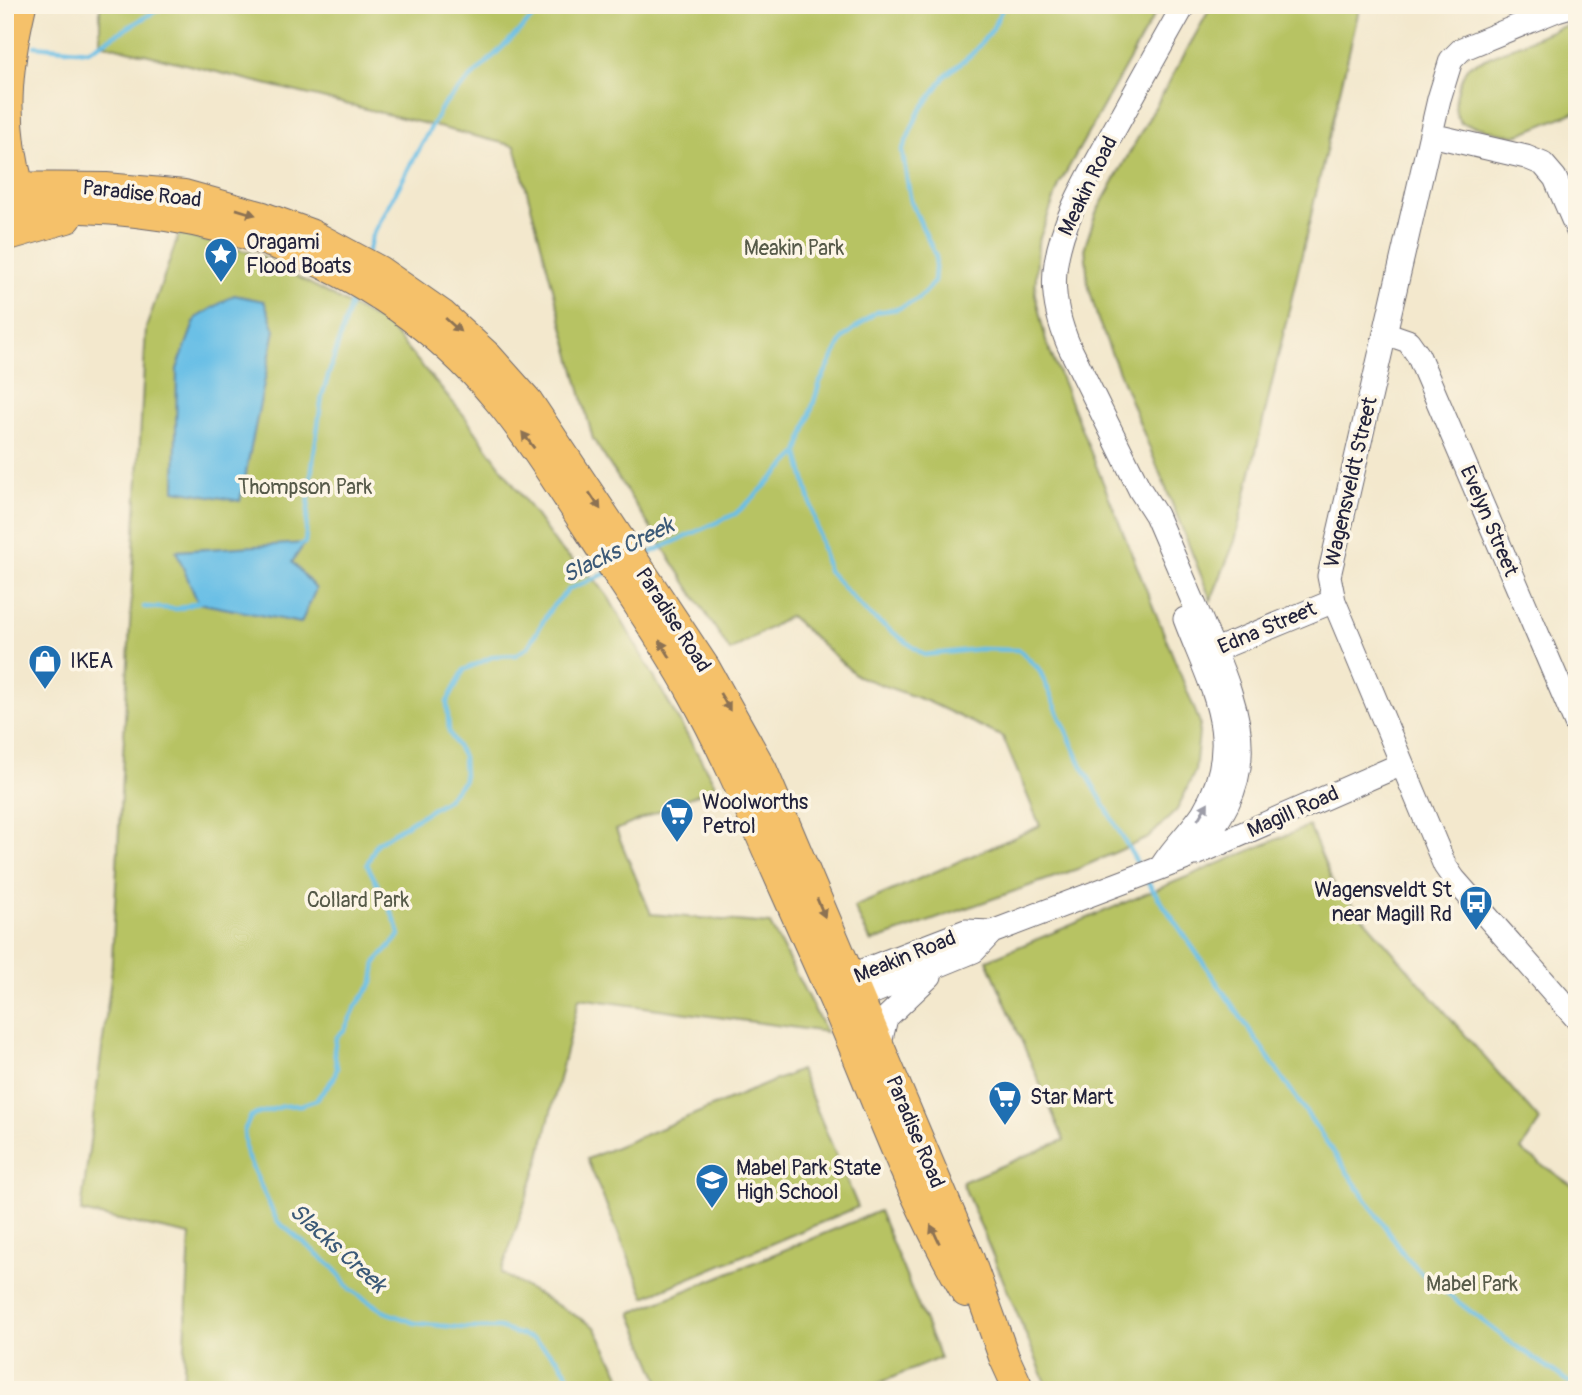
<svg xmlns="http://www.w3.org/2000/svg" width="1582" height="1395" viewBox="0 0 1582 1395" font-family="Pangolin,sans-serif">
<style>
.green{fill:#b7c364;stroke:#6c7250;stroke-width:2}
.water{fill:#69bfe6;stroke:#467090;stroke-width:2}
.lines{fill:none;stroke-linecap:round;stroke-linejoin:round}
.stream{stroke:#69bfe6;stroke-width:4.5}
.minor-casing{stroke:#6b676e;stroke-width:25}
.major-casing{stroke:#6b676e;stroke-width:32}
.minor{stroke:#fff;stroke-width:23}
.major{stroke:#f5c16b;stroke-width:30}
.oneway{fill:#8c7253}
.oneway2{fill:#9c9ca7}
.labels{text-anchor:middle;dominant-baseline:central;stroke-width:7;stroke-linejoin:round;paint-order:stroke}
.street-label{font-size:21px;fill:#22223b;stroke:#fcf5e5}
.poi-label{font-size:21px;fill:#22223b;stroke:#fcf5e5;text-anchor:start}
.park-label{font-size:21px;fill:#565a49;stroke:#fcf5e5}
.water-label{font-size:23px;font-style:italic;fill:#3b5977;stroke:#fcf5e5}
</style>
<rect width="100%" height="100%" fill="#fcf5e5"/>
<filter id="ink" filterUnits="userSpaceOnUse"><feTurbulence type="fractalNoise" baseFrequency=".0143" numOctaves="2"/><feDisplacementMap in="SourceGraphic" scale="14" xChannelSelector="R" yChannelSelector="G"/><feConvolveMatrix kernelMatrix="1 2 1 2 8 2 1 2 1" color-interpolation-filters="sRGB"/></filter>
<filter id="wash" filterUnits="userSpaceOnUse"><feTurbulence type="fractalNoise" baseFrequency=".00686" numOctaves="4" result="noise"/><feDisplacementMap in="SourceGraphic" scale="28" xChannelSelector="R" yChannelSelector="G"/><feGaussianBlur stdDeviation="1.57" result="paint"/><feColorMatrix in="noise" values="0 0 0 0 0 0 0 0 0 0 0 0 0 0 0 0 0 1.4 0 .05"/><feComposite in="paint" operator="in"/></filter>
<g filter="url(#wash)">
<rect width="100%" height="100%" fill="#f3e8cd"/>
<!-- green -->
<path class="green" d="M100 5H1160L1060 183 1038 243 1035 294 1046 341 1200 723 1195 771 1177 810 1148 838 1080 868 871 942 854 907 1040 826 1003 737 929 702 857 676 790 616 730 651 593 439 515 146 100 43Z
M1212 5H1360L1235 541 1211 600 1098 320 1088 284 1085 246 1096 213Z
M1577 23V111L1515 136 1461 123C1449 109 1459 81 1468 66L1558 28Z
M179 234 256 254 388 326 463 414 559 548 596 581 609 598 716 786 616 830 651 914 770 924 826 1032 579 998 538 1164 501 1273 595 1327 628 1390H183L190 1235 81 1212 111 978 146 328Z
M1309 826 1333 883 1540 1121 1521 1150 1577 1189V1390H1049L962 1182 1064 1140 987 960Z
M800 1070 858 1207 645 1297 587 1159Z
M879 1211 940 1358 862 1390H663L631 1313Z"/>
<!-- water -->
<path class="water" d="M234 295 264 301 275 330 240 501 175 490 177 369 196 318Z
M305 543 292 562 316 589 301 623 198 603 176 551Z"/>
<g class="lines">
<!-- stream -->
<path class="stream" d="M35 46 88 51 166 5
M368 251 372 236 443 105 546 5
M798 453 828 571 868 614 924 655 979 649 1019 650 1039 669 1081 764 1140 868
M300 545 305 543 311 476 322 396 354 293
M643 556 735 514 752 499 798 453 820 382 844 337 876 312 897 309 917 300 934 282 936 257 911 202 902 151 918 114 946 75 972 54 992 30 1004 5
M144 607 178 609 201 601
M1147 881 1405 1256 1421 1273 1510 1342 1577 1387
M578 1390 558 1359 533 1339 499 1328H464L415 1323 385 1312 350 1289 333 1267 277 1221 246 1154 244 1131 251 1116 284 1106 301 1105 316 1100 334 1078 337 1068 334 1051 336 1038 345 1029 356 1006 373 983 376 962 400 935C393 909 378 888 367 864L377 843 446 800 464 780 463 757 449 732 447 702 464 670 494 656 516 655 528 647 551 608 569 589 607 573"/>
</g>
</g>
<g filter="url(#ink)">
<g class="lines">
<defs>
<path id="minor" d="M1574 5 1557 10 1462 49 1451 60 1439 99 1329 576 1334 601 1445 866 1454 879 1577 1019
M1431 135 1526 157 1543 164 1555 178 1577 229
M1385 333 1408 341 1418 355 1577 726
M1201 656 1334 601
M1196 854 1402 764
M1163 864C1175 845 1191 831 1203 813 1246 741 1211 688 1185 619
M839 989 849 976 966 931 992 932 1184 859C1266 783 1245 720 1205 629 1189 591 1172 553 1156 515L1140 490 1069 346C1058 320 1051 292 1056 263 1063 216 1091 173 1113 132 1137 89 1160 47 1184 5
M843 997 859 998 974 951 992 932
M879 1047 886 1018 930 976"/>
<path id="major" d="M5 187 106 188 184 195 263 217 310 234 379 271 442 315 487 356 528 402 705 668 762 770 969 1259 1004 1357 1019 1390
M19 187C1 124 6 69 21 5
M5 209C194 198 373 250 498 399 533 441 562 489 592 534 626 587 663 638 693 693 721 743 744 796 767 849 789 899 812 949 834 999 876 1097 912 1200 966 1292
M5 236 67 218"/>
</defs>
<!-- minor casing -->
<use href="#minor" class="minor-casing"/>
<!-- major casing -->
<use href="#major" class="major-casing"/>
<!-- minor -->
<use href="#minor" class="minor"/>
<!-- major -->
<use href="#major" class="major"/>
</g>
<!-- one-way arrows -->
<defs><path id="oneway-solid" d="M-6-.8H1V-3.2L6.5 0L1 3.2V.8H-6Z" transform="scale(1.75)"/></defs>
<g class="oneway">
<use href="#oneway-solid" transform="translate(246 212) rotate(17)"/>
<use href="#oneway-solid" transform="translate(453 325) rotate(42)"/>
<use href="#oneway-solid" transform="translate(528 440) rotate(-127)"/>
<use href="#oneway-solid" transform="translate(595 501) rotate(56)"/>
<use href="#oneway-solid" transform="translate(665 649) rotate(-122)"/>
<use href="#oneway-solid" transform="translate(725 702) rotate(60)"/>
<use href="#oneway-solid" transform="translate(821 908) rotate(67)"/>
<use href="#oneway-solid" transform="translate(935 1234) rotate(-115)"/>
</g>
<use class="oneway2" href="#oneway-solid" transform="translate(1203 811) rotate(-59)"/>
</g>
<!-- icons -->
<defs>
<symbol id="sight-pin" viewBox="-11 -11 22 30"><path d="M0 17L-7.5 6A9.5 9.5 0 1 1 7.5 6Z" fill="#1f6fb2" stroke="#fcf5e5"/><path d="M0-6L1.8-2.2L6-1.7L2.9 1.2L3.7 5.4L0 3.3L-3.7 5.4L-2.9 1.2L-6-1.7L-1.8-2.2Z" fill="#fff"/></symbol>
<symbol id="shop-pin" viewBox="-11 -11 22 30"><path d="M0 17L-7.5 6A9.5 9.5 0 1 1 7.5 6Z" fill="#1f6fb2" stroke="#fcf5e5"/><path d="M-5-2.5h2.3a2.7 3.5 0 0 1 5.4 0H5L5.5 6h-11ZM-1.5-2.5h3a1.5 2.3 0 0 0-3 0Z" fill="#fff"/></symbol>
<symbol id="supermarket-pin" viewBox="-11 -11 22 30"><path d="M0 17L-7.5 6A9.5 9.5 0 1 1 7.5 6Z" fill="#1f6fb2" stroke="#fcf5e5"/><path d="M-6-5.5h2.5l.6 2H6L4.5 2H-2.5L-4.4-4H-6ZM-1.5 3.2a1.3 1.3 0 1 0 .1 0ZM3 3.2a1.3 1.3 0 1 0 .1 0Z" fill="#fff"/></symbol>
<symbol id="bus-pin" viewBox="-11 -11 22 30"><path d="M0 17L-7.5 6A9.5 9.5 0 1 1 7.5 6Z" fill="#1f6fb2" stroke="#fcf5e5"/><path d="M-5-6H5V4H4V6H2V4H-2V6H-4V4H-5ZM-3.5-4V0h7V-4ZM-3.5 1.2v1.5H-2V1.2ZM2 1.2v1.5H3.5V1.2Z" fill="#fff"/></symbol>
<symbol id="school-pin" viewBox="-11 -11 22 30"><path d="M0 17L-7.5 6A9.5 9.5 0 1 1 7.5 6Z" fill="#1f6fb2" stroke="#fcf5e5"/><path d="M0-5L7-2L0 1L-7-2ZM-4 1L0 2.5L4 1V4Q0 6-4 4Z" fill="#fff"/></symbol>
</defs>
<g fill-rule="evenodd">
<use href="#sight-pin" x="202" y="235" width="38" height="52"/>
<use href="#shop-pin" x="26" y="642" width="38" height="52"/>
<use href="#supermarket-pin" x="658" y="795" width="38" height="52"/>
<use href="#bus-pin" x="1457" y="883" width="38" height="52"/>
<use href="#supermarket-pin" x="986" y="1078" width="38" height="52"/>
<use href="#school-pin" x="693" y="1161" width="38" height="52"/>
</g>
<g class="labels">
<!-- street labels -->
<g class="street-label">
<text transform="translate(1088 186) rotate(-64)">Meakin Road</text>
<text transform="translate(142 194) rotate(6)">Paradise Road</text>
<text transform="translate(1351 482) rotate(-77)">Wagensveldt Street</text>
<text transform="translate(1489 521) rotate(67)">Evelyn Street</text>
<text transform="translate(673 620) rotate(57)">Paradise Road</text>
<text transform="translate(1267 628) rotate(-23)">Edna Street</text>
<text transform="translate(1293 812) rotate(-24)">Magill Road</text>
<text transform="translate(905 957) rotate(-22)">Meakin Road</text>
<text transform="translate(915 1132) rotate(67)">Paradise Road</text>
</g>
<!-- poi labels -->
<g class="poi-label">
<text x="246" y="242">Oragami<tspan x="246" dy="24">Flood Boats</tspan></text>
<text x="70" y="661">IKEA</text>
<text x="702" y="802">Woolworths<tspan x="702" dy="24">Petrol</tspan></text>
<text x="1452" y="890" text-anchor="end">Wagensveldt St<tspan x="1452" dy="24">near Magill Rd</tspan></text>
<text x="1030" y="1097">Star Mart</text>
<text x="736" y="1168">Mabel Park State<tspan x="736" dy="24">High School</tspan></text>
</g>
<!-- park labels -->
<g class="park-label">
<text x="794" y="248">Meakin Park</text>
<text x="305" y="487">Thompson Park</text>
<text x="358" y="900">Collard Park</text>
<text x="1472" y="1284">Mabel Park</text>
</g>
<!-- water labels -->
<g class="water-label">
<text transform="translate(618 550) rotate(-26)">Slacks Creek</text>
<text transform="translate(338 1248) rotate(42)">Slacks Creek</text>
</g>
</g>
<!-- margin -->
<rect width="1582" height="1395" fill="none" stroke="#fcf5e5" stroke-width="28"/>
</svg>
